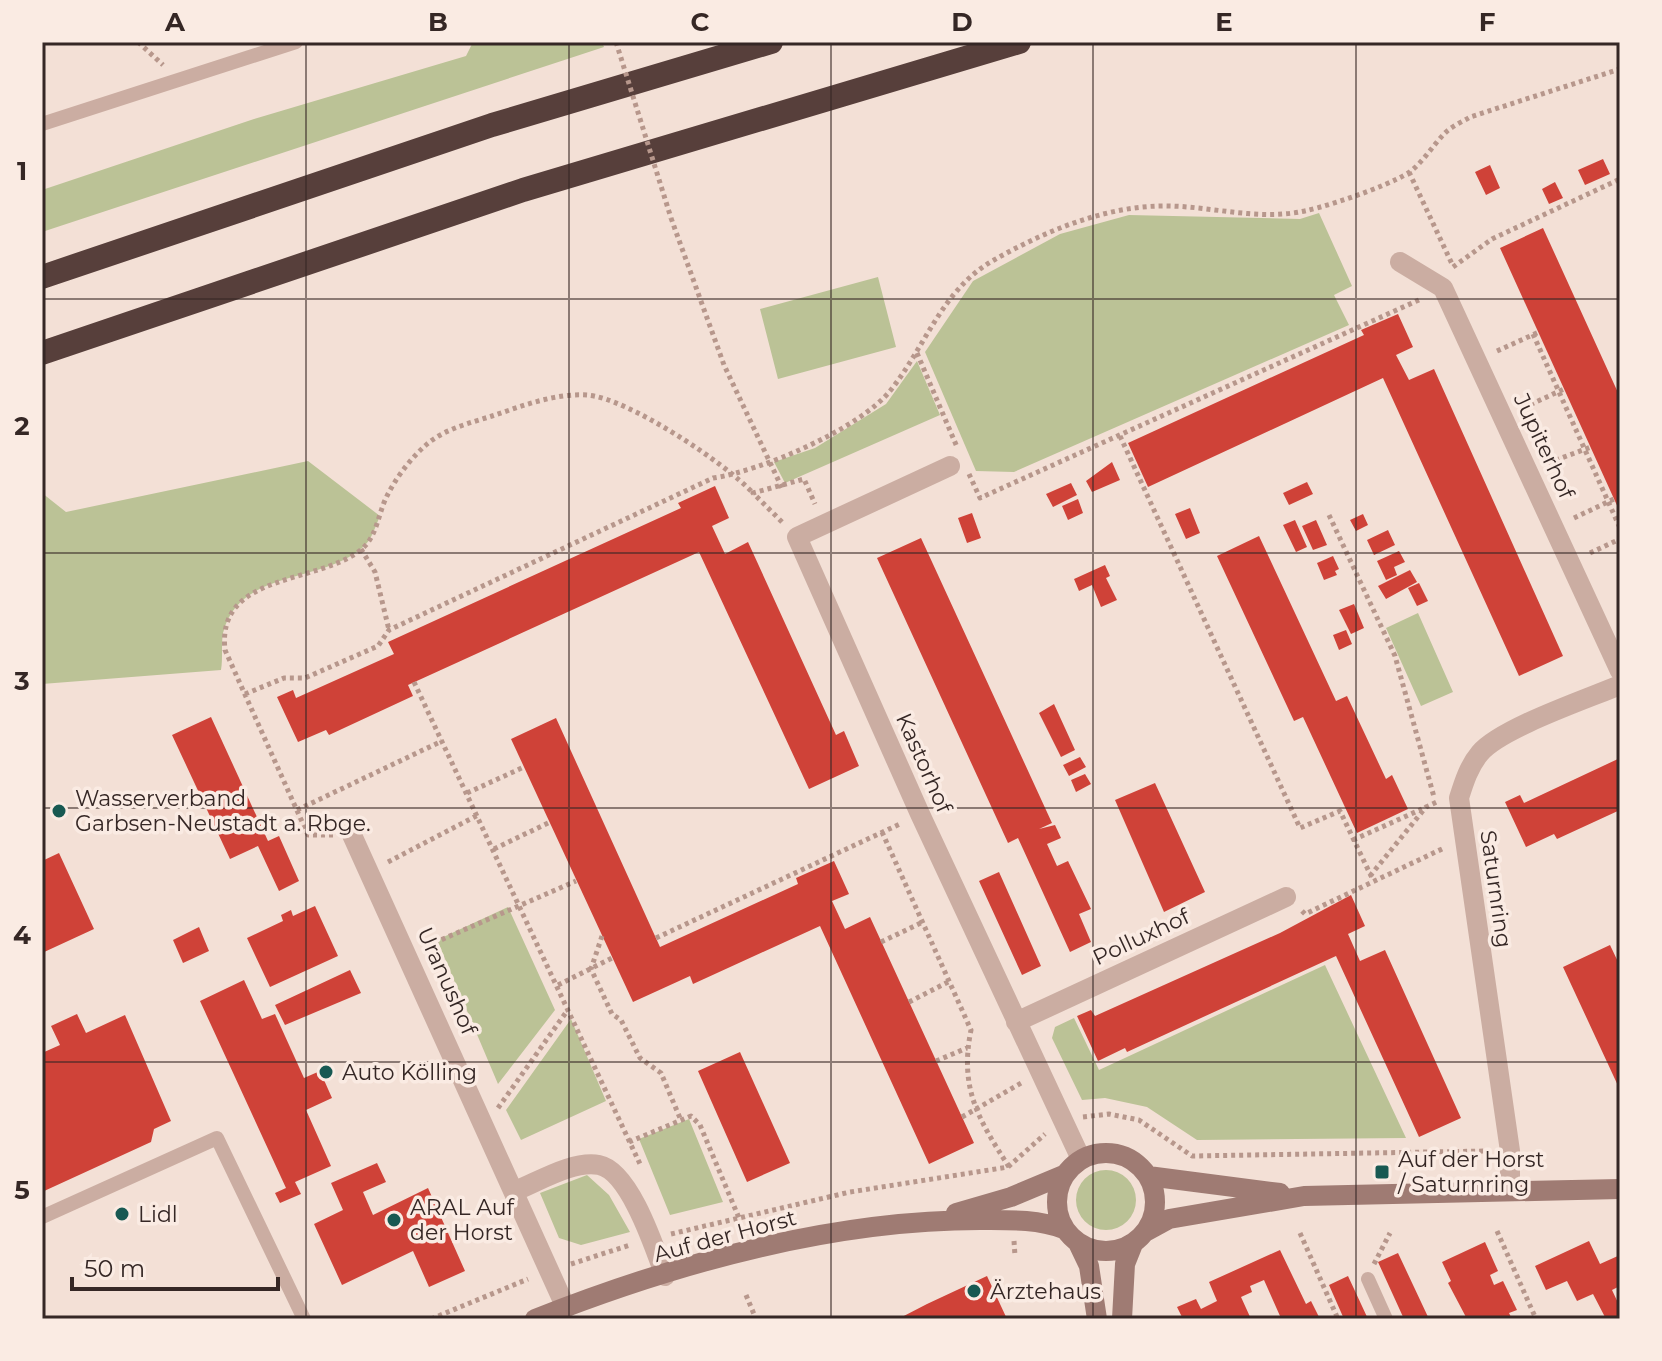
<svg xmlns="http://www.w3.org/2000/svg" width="1662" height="1361" viewBox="0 0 1662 1361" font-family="Montserrat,sans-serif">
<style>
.green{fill:#bbc296}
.building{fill:#cf4238}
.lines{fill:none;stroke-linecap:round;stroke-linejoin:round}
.path{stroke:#b7978c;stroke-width:5;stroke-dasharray:4 4;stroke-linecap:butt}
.lane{stroke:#cbada2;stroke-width:14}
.street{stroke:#cbada2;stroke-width:20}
.secondary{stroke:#9f7b73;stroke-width:20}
.highway{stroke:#573f3b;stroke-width:24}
.path-bridge{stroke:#b7978c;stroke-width:5;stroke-dasharray:4 4;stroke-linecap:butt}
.grid{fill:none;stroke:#352725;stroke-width:2;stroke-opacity:0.55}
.poi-dot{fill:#185952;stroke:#faebe3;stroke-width:3}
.labels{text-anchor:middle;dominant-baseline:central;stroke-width:7;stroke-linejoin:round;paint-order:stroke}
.street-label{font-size:22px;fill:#352725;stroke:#faebe3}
.poi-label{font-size:22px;fill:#352725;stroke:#faebe3;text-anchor:start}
.neatline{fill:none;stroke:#352725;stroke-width:3}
.grid-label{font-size:26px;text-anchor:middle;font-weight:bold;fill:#352725}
</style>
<rect width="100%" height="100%" fill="#f3e0d6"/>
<!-- green -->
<path class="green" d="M473 42H602L604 47 42 232V190L254 119 466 56Z
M1319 213 1352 286 1334 295 1349 325 1014 472 976 471 925 352 973 281 1060 234 1129 215 1300 219Z
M878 277 896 347 778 379 760 309Z
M917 361 940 415 785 483 774 462 815 448 886 404Z
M308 461 380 516C375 527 372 540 362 548 320 584 239 569 223 633 221 644 223 658 221 670L42 684V493L66 512Z
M1418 613 1453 692 1421 706 1386 628Z
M508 907 555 1010 498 1084 437 940Z
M1325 965 1406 1138 1197 1140 1147 1107 1105 1098 1082 1100 1052 1038 1055 1027 1074 1018 1099 1070Z
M571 1019 606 1101 521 1140 506 1110Z
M689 1119 723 1202 670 1215 639 1139Z
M1076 1200a30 30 0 1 1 60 0a30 30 0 1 1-60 0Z
M587 1175 609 1195 630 1232 581 1245 559 1238 540 1193Z"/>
<!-- building -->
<path class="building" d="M1603 159 1610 174 1585 185 1578 170Z
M1490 165 1500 188 1486 195 1475 172Z
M1555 182 1563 198 1549 204 1542 189Z
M1543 228 1620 397V512L1500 248Z
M1398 314 1413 347 1396 355 1409 380 1434 369 1563 656 1519 676 1383 378 1148 487 1128 443 1364 335 1361 330Z
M1112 462 1120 480 1092 492 1086 481Z
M1307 482 1313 494 1289 505 1283 493Z
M1071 483 1077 495 1053 507 1046 494Z
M715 486 729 518 712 526 725 554 748 542 836 735 844 731 859 766 809 789 699 552 408 685 413 696 329 735 326 730 298 742 277 697 293 690 296 698 394 654 388 642 681 508 678 503Z
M1078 499 1083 513 1068 520 1062 506Z
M1190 508 1200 533 1186 539 1175 514Z
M972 513 981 538 967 543 958 518Z
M1363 514 1368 525 1356 531 1350 520Z
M1295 520 1307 547 1296 552 1283 525Z
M1316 520 1327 545 1313 550 1302 526Z
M1388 530 1395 545 1374 555 1367 540Z
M1259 536 1336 701 1347 696 1386 779 1392 775 1408 809 1357 833 1303 717 1294 721 1217 556Z
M921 538 1052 823 1039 829 1055 825 1061 838 1047 844 1057 866 1068 861 1091 909 1079 914 1091 942 1070 952 1018 838 1008 843 877 558Z
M1399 551 1405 562 1394 567 1397 575 1386 580 1377 561Z
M1333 556 1339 569 1335 571 1337 575 1324 580 1317 563Z
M1105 565 1110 576 1106 578 1117 600 1101 607 1092 585 1079 591 1074 579Z
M1410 570 1417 582 1386 599 1378 586Z
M1419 583 1428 601 1417 606 1408 588Z
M1354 604 1364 628 1351 634 1339 610Z
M1346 630 1352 644 1339 650 1333 635Z
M1054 704 1075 750 1061 757 1039 713Z
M211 717 268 841 279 836 299 881 279 891 258 846 230 859 172 735Z
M556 718 660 947 798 884 796 878 834 861 849 894 832 901 845 929 870 917 974 1143 929 1164 820 926 693 984 690 976 633 1002 511 739Z
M1080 757 1086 767 1069 776 1063 765Z
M1620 758V810L1557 839 1554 834 1526 847 1505 802 1520 795 1524 803Z
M1085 774 1091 784 1076 792 1071 780Z
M1155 783 1205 892 1164 912 1115 800Z
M59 853 94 929 42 953V861Z
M999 872 1041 966 1022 975 979 881Z
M1351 895 1365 926 1348 934 1360 961 1385 950 1461 1118 1419 1137 1336 956 1127 1052 1125 1048 1098 1061 1077 1016 1091 1010 1095 1016 1280 933Z
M315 906 338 956 270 987 247 938 283 921 281 915 291 910 293 916Z
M199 927 209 951 183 963 173 940Z
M1610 945 1620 966V1090L1563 967Z
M350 970 361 993 285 1025 275 1005Z
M244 980 262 1019 275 1014 304 1078 320 1071 332 1098 306 1110 331 1166 295 1182 301 1194 280 1203 275 1193 286 1188 200 1001Z
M77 1014 86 1033 125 1015 171 1121 154 1129 151 1142 42 1192V1053L60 1045 51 1026Z
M740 1052 790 1163 747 1182 698 1071Z
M377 1163 386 1182 363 1192 373 1215 428 1188 465 1271 429 1287 413 1251 342 1285 314 1224 343 1210 331 1183Z
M1589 1241 1600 1264 1620 1255V1286L1612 1290 1620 1307V1319H1606L1593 1294 1577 1301 1567 1281 1546 1290 1535 1266Z
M1485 1242 1498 1271 1490 1275 1494 1285 1503 1281 1517 1310 1509 1313 1512 1319H1467L1448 1283 1451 1281 1442 1262Z
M1280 1250 1306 1304 1311 1301 1320 1319H1273L1280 1316 1264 1280 1250 1286 1252 1292 1241 1297 1251 1319H1183L1177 1307 1196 1299 1201 1309 1217 1301 1209 1282Z
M1398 1253 1429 1319H1404L1378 1262Z
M987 1276 1007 1319H898L927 1304Z
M1348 1276 1368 1319H1344L1329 1285Z"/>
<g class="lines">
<!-- path -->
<path class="path" d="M138 42 163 65
M1409 172 1453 266
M671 218 724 365 782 488
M1453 267 1492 239 1620 179
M1533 334 1620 528
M1497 351 1539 332
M917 353 957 447
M1523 408 1564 389
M1120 436 1300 828 1340 811 1373 880
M1548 463 1591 447
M969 474 980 498 1421 299
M1329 515 1395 656 1434 797
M1574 518 1614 499
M782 522 753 493 804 479 815 504
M361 549 375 572 389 630
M1590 553 1620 539
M414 682 640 1164
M245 694 284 678H305L378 646 389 630 713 478C761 471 859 429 890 391 926 346 942 289 994 260 1043 232 1103 207 1160 206 1205 205 1248 219 1293 213 1319 210 1386 187 1408 173 1422 164 1433 145 1445 133 1452 126 1462 122 1470 117L1620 69
M467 793 524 767
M297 810 442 741
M882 832 971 1030C959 1089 979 1120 1009 1167
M333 835H308L225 650C216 571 321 585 363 548 377 535 378 515 386 498 395 479 410 459 426 445 444 429 470 423 492 416 522 406 555 393 587 395 628 398 725 463 753 493
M1353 840 1422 809
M494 849 550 822
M388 862 478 815
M1370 876 1426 807 1439 801
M1302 911 1305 914 1444 848
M602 936 591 969 612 1014 621 1020 640 1058 661 1073 680 1118
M656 938 902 823
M881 942 923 922
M427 946 576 881
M558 985 612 958
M909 1002 950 981
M936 1061 967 1048
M498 1108 567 1011
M962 1117 1023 1082
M1083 1117 1109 1114 1139 1120 1192 1156 1489 1151
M629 1142 691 1116 700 1125 739 1218
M1497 1231 1536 1319
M1300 1233 1338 1319
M671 1234 850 1192 1008 1167 1045 1134
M1014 1241 1015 1256
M571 1264 630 1245
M1374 1264 1390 1233
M746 1295 756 1319
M431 1319 528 1279"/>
<!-- lane -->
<path class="lane" d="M42 124 296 42
M42 1217 217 1138 304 1319
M1368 1279 1386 1319"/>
<!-- street -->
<path class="street" d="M1400 262 1443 288 1620 671
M950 466 797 537 920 814 1081 1159
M352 835 566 1308
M1016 1022 1286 897
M515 1191C538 1182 573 1160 599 1165 630 1171 655 1249 665 1276
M1510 1191V1151L1459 798C1464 782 1469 766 1480 753 1501 728 1587 699 1620 685"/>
<!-- secondary -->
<path class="secondary" d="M1057 1202a49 49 0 1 1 98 0a49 49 0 1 1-98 0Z
M1148 1176 1280 1193
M956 1213 1011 1197 1066 1174
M1147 1231 1169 1219 1304 1196 1620 1189
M1078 1243 1089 1266 1097 1319
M535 1319C674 1264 830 1220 980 1220 1009 1220 1037 1219 1064 1229
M1122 1319 1125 1264 1133 1244"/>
<!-- highway -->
<path class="highway" d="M42 277 492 125 771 42
M42 353 523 190 1019 42"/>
<!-- path-bridge -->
<path class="path-bridge" d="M616 42 671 218"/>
</g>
<!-- grid -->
<path class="grid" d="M306 42V1319M569 42V1319M831 42V1319M1093 42V1319M1356 42V1319M42 299H1620M42 553H1620M42 808H1620M42 1062H1620"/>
<!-- markers -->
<g class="poi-dot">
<circle cx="59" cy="811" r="8"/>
<circle cx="326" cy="1072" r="8"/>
<rect x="1374" y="1164" width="16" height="16" rx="4"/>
<circle cx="122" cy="1214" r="8"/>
<circle cx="394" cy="1220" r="8"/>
<circle cx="974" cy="1291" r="8"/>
</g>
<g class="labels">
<!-- street labels -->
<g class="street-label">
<text transform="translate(1544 446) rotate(65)">Jupiterhof</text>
<text transform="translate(924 763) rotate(66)">Kastorhof</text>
<text transform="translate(1496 889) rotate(82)">Saturnring</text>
<text transform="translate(1141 937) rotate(-25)">Polluxhof</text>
<text transform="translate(447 981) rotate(66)">Uranushof</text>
<text transform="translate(725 1236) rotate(-15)">Auf der Horst</text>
</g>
<!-- poi labels -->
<g class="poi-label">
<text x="75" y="798">Wasserverband<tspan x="75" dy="25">Garbsen-Neustadt a. Rbge.</tspan></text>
<text x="342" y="1072">Auto Kölling</text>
<text x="1398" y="1159">Auf der Horst<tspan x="1398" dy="25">/ Saturnring</tspan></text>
<text x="410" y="1207">ARAL Auf<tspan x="410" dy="25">der Horst</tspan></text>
<text x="138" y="1214">Lidl</text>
<text x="990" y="1291">Ärztehaus</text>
</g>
</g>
<!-- border -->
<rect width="1662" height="1361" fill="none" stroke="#faebe3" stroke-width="88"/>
<!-- scale -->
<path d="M72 1277v12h206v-12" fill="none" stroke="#352725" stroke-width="4"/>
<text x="84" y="1277" font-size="24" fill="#352725" stroke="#faebe3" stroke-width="6" paint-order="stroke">50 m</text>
<rect x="44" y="44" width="1574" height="1273" class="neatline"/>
<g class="grid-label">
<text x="175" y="31">A</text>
<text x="438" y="31">B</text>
<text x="700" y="31">C</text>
<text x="962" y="31">D</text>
<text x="1224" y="31">E</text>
<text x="1487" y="31">F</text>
<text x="22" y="180">1</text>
<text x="22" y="435">2</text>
<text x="22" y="690">3</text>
<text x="22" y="944">4</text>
<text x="22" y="1199">5</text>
</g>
</svg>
